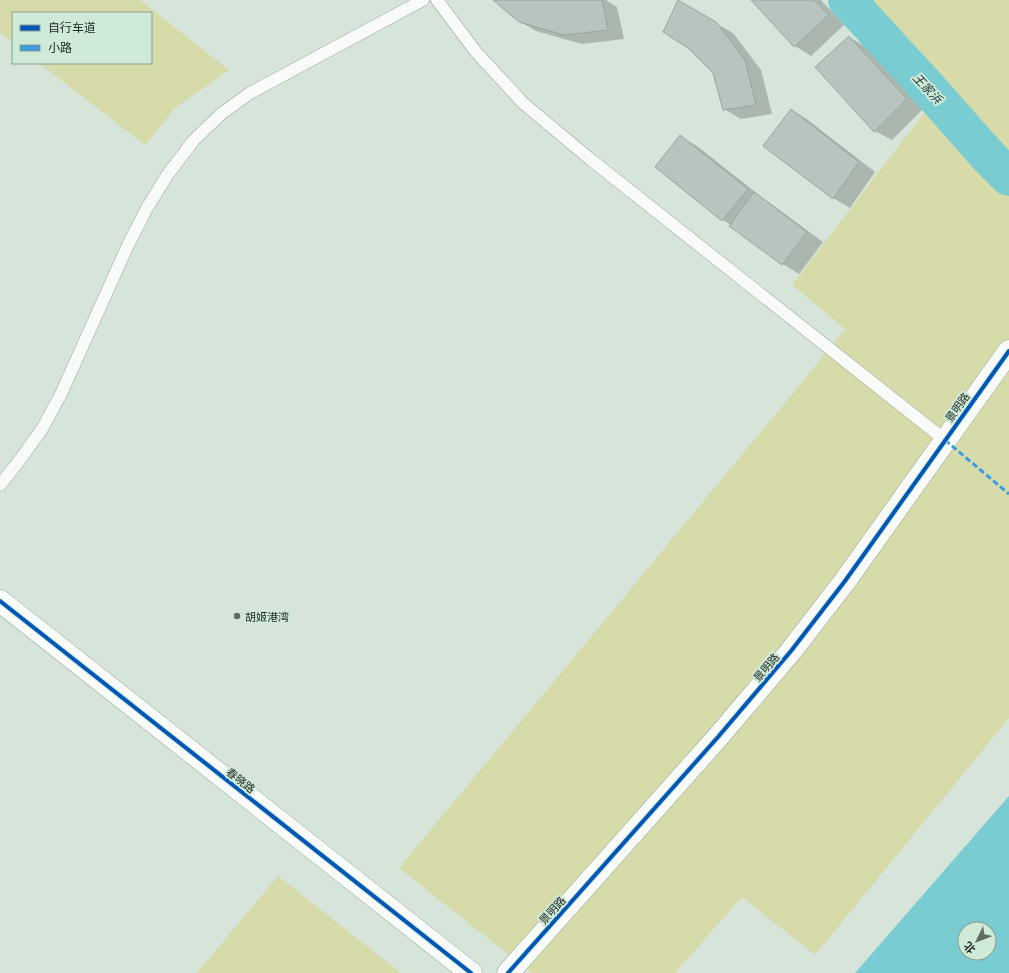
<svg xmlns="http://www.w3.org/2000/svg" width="1009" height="973" viewBox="0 0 1009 973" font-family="Barlow,'Noto Sans SC',sans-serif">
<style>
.green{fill:#d7dbaa}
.water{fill:#78ccd2;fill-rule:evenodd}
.shadow{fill:#0003}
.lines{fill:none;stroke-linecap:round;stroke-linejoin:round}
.river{stroke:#78ccd2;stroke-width:38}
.building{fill:#b8c5be;stroke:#9aa5a0}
.lane-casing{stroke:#9aa59e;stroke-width:13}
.street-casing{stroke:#9aa59e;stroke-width:23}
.lane{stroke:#f9fbf9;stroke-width:12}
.street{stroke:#f9fbf9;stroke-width:22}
.quiet{stroke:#3c9ce0;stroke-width:3;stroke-dasharray:6 3;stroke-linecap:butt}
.cycleway-casing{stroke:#d0ead8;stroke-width:6}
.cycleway{stroke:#0057b8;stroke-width:4}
.poi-dot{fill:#616c64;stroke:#d0ead8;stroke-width:1.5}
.labels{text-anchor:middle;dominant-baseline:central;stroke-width:4;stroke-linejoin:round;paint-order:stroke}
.street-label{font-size:11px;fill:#222b25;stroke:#d0ead8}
.poi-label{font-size:11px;fill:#222b25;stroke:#d0ead8;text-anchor:start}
.water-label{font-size:12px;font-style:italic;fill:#193235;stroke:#d0ead8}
</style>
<rect width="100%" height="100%" fill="#d6e4da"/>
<!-- green -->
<path class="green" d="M0 0H140L229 70 175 108 145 145 39 63H151V13H13V43L0 33Z
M828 0H1009V718L815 955 742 897 675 973H532L399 868 780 409 845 329 792 285 927 109Z
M278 876 401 973H197Z"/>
<!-- water -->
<path class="water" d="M1009 796V973H855ZM965 929H989V953H965Z"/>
<!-- shadow -->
<path class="shadow" d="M494 0H606L617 7 624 39 582 44 536 31 519 21Z
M752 0H821L844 25 811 56 795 46Z
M678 2 733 33 761 70 772 114 741 119 724 109 714 72Z
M849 37 866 47 923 109 892 140 875 131Z
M792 110 808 120 875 172 850 208 833 198Z
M681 137 697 146 764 199 770 203 823 242 799 274 783 264 730 226 731 225 723 220Z"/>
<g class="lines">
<!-- river -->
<path class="river" d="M847 0 927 87 988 156 1009 177"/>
</g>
<!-- building -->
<path class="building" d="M493 0H602L608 30 564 35 519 22Z
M678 0 716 22 745 60 756 105 723 110 713 73 688 48 663 32Z
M751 0H814L829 15 794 47Z
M849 36 907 99 874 132 815 67Z
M791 109 859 162 833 199 763 146Z
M680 135 748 189 722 221 655 167Z
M754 192 807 232 782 265 729 226Z"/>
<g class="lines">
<defs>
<path id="lane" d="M437 0 476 52 523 103 590 159 945 440
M0 485 19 461 42 429 61 394 128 245 147 208 168 174 194 140 221 114 250 93 423 0"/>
<path id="street" d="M0 601 471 973
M508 973 718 737 791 651 845 581 1009 351"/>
</defs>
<!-- lane casing -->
<use href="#lane" class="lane-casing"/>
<!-- street casing -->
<use href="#street" class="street-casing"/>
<!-- lane -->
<use href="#lane" class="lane"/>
<!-- street -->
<use href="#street" class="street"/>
<!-- quiet -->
<path class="quiet" d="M945 440 1009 494"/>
<defs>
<path id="cycleway" d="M0 601 471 973
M508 973 718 737 791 651 845 581 1009 351"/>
</defs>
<!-- cycleway casing -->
<use href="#cycleway" class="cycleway-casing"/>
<!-- cycleway -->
<use href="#cycleway" class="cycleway"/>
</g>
<!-- markers -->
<circle class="poi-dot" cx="237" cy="616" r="4"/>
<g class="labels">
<!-- street labels -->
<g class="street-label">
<text transform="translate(957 407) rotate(-54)">景明路</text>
<text transform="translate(766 667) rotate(-50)">景明路</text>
<text transform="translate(241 780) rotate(38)">春晓路</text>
<text transform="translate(552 910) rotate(-48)">景明路</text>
</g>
<!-- poi labels -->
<g class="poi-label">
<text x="245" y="616">胡姬港湾</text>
</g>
<!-- water labels -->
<g class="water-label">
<text transform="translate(928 88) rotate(47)">王家浜</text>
</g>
</g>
<!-- legend -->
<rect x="12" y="12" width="140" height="52" fill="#d0ead8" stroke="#8a9e90"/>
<rect x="20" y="25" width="20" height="6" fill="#0057b8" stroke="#8a9e90"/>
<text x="48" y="32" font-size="12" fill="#222b25">自行车道</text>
<rect x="20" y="45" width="20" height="6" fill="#3c9ce0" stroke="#8a9e90"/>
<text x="48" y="52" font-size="12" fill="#222b25">小路</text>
<!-- north arrow -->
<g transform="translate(977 941) rotate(227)"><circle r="19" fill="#d0ead8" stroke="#8a9e90"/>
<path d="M0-3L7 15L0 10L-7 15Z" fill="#616c64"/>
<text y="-6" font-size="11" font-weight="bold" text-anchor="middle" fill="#222b25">北</text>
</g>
</svg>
